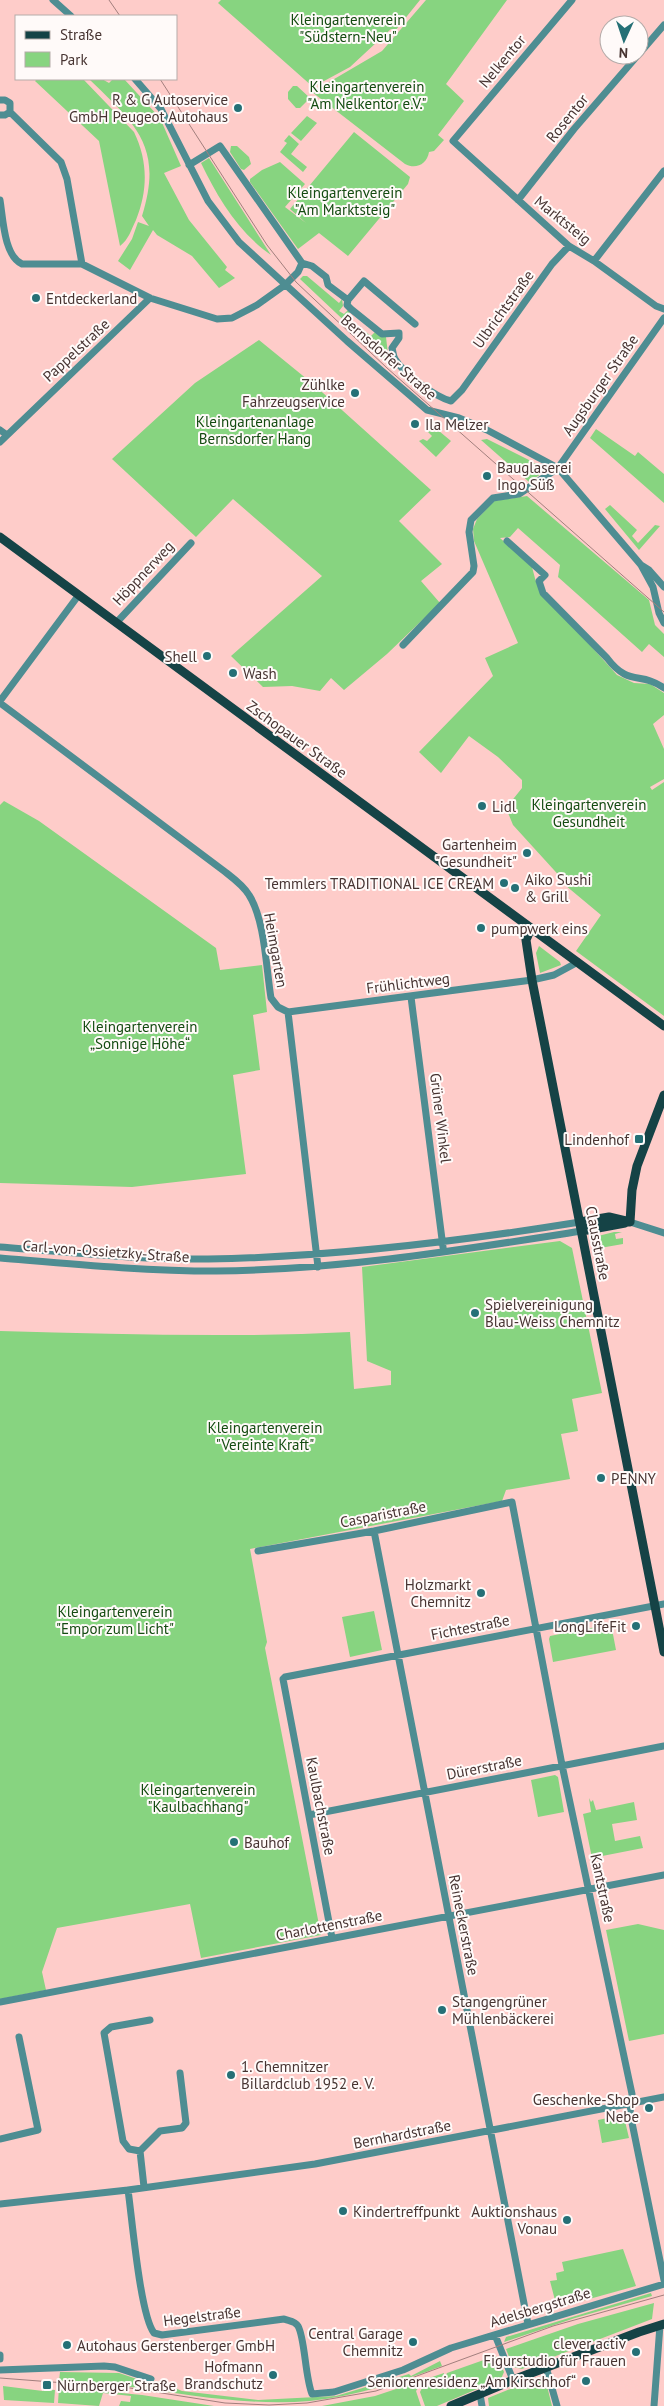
<svg xmlns="http://www.w3.org/2000/svg" width="664" height="2406" viewBox="0 0 664 2406" font-family="'PT Sans',sans-serif">
<style>
.green{fill:#87d480}
.lines{fill:none;stroke-linecap:round;stroke-linejoin:round}
.minor{stroke:#4e8d92;stroke-width:7}
.major{stroke:#154346;stroke-width:9}
.tram{stroke:#a27f7d;stroke-width:1}
.poi-dot{fill:#257076;stroke:#fffaf9;stroke-width:2}
.labels{text-anchor:middle;dominant-baseline:central;stroke-width:4;stroke-linejoin:round;paint-order:stroke}
.park-label{font-size:15px;fill:#144b11;stroke:#fffaf9}
.street-label{font-size:15px;fill:#473432;stroke:#fffaf9}
.poi-label{font-size:15px;fill:#473432;stroke:#fffaf9;text-anchor:start}
</style>
<rect width="100%" height="100%" fill="#feccc9"/>
<!-- green -->
<path class="green" d="M221 0H420L395 31 391 29 350 67 313 87 218 3Z
M426 0H507L446 84 464 101 438 135 444 140 434 151 429 152C427 164 416 170 405 164L312 92 382 51Z
M37 79H83L134 132C148 161 148 190 136 220 131 230 129 239 120 246L99 141 35 81Z
M89 79H102L109 83 113 79H124L160 118 181 166 164 173 189 220 227 267 225 270 235 278 219 288 192 256 157 235 153 230 130 270 118 261 132 239 138 222 149 226 142 216C164 146 135 124 89 79Z
M293 86H297L310 98 300 108H296L288 99V92Z
M307 116 317 123 301 141 291 133Z
M354 132 410 177 408 184 348 256 319 233 298 249 250 182V179L262 170 280 162 305 184 285 207 306 223 290 209Z
M289 135 299 144 291 154 307 167 303 172 280 152 287 143 284 141Z
M231 146H237L249 157 251 164 244 170 241 169 230 152Z
M209 158 271 255C238 232 218 198 201 163Z
M303 276H307L339 303 342 299 343 306 339 311 344 314 348 310 350 312 346 317 371 336 375 332 386 337 389 363 300 279Z
M259 340 313 384 431 490 399 521 442 564 421 581 440 603 387 654 344 690 331 678 320 691 292 686 263 687 231 656 322 576 233 499 196 537 112 459 195 383Z
M433 426 451 441 436 457 419 441 423 439 427 441 432 436 428 432Z
M596 429 635 456 638 452 664 474V503L590 438Z
M487 439 533 462 513 468 481 440Z
M535 463 547 470 529 482 515 469Z
M527 496 649 600 655 625 664 634V657L649 644 642 652 558 577 560 565 518 528 510 537 500 538 532 567 536 582 543 593 617 675 634 683 650 684 664 693V715L653 724 664 749V779L650 787 652 790 664 782V1016L576 951 601 915 565 885 564 881 513 825 506 808 522 788V780L498 757 469 736 441 773 419 752 493 676 485 658 518 643 474 541 473 529 477 519 494 501Z
M610 505 637 530 632 536 638 543 655 525 660 526 639 550 605 509Z
M4 801 39 821 216 948 220 970 262 965 267 1012 253 1015 260 1070 233 1075 246 1174 132 1187 0 1183V805Z
M539 946 560 962 561 965 540 973 536 953Z
M614 1232H622L615 1234 616 1239 623 1238V1244L600 1248 601 1259 596 1260 594 1237Z
M560 1241 572 1248 602 1393 572 1399 578 1431 561 1434 570 1479 506 1490 502 1501 250 1549 267 1642 265 1648 321 1935 201 1958 190 1904 57 1928 42 1972 46 1990 0 1999V1331C117 1334 233 1338 350 1332L354 1389 391 1385V1371L367 1361 362 1267Z
M374 1611 382 1650 350 1657 342 1617Z
M611 1624 616 1650 553 1662 549 1639 550 1636Z
M555 1775 558 1777 564 1812 538 1817 531 1780Z
M589 1798 591 1802 593 1800 596 1810 634 1802 637 1820 612 1824 615 1841 640 1836 643 1848 592 1858 583 1814 591 1812Z
M638 1924 664 1930V2034L629 2041 606 1930Z
M622 2115 624 2117 629 2138 602 2143 598 2120Z
M623 2249 636 2286 557 2308 550 2281 557 2280 556 2273 564 2271 562 2262Z
M651 2293 652 2296 575 2318 504 2342 506 2337Z
M654 2303 652 2319 522 2369 513 2367 506 2349 578 2324Z
M495 2356 498 2358 504 2372 501 2379 437 2406H425L420 2392 422 2388 444 2379 447 2373Z
M440 2361 442 2366C399 2382 356 2396 310 2401 249 2406 191 2395 131 2387 108 2384 83 2383 59 2381L60 2372 119 2373 143 2381 161 2382 182 2391 258 2400 336 2396 409 2374 411 2376Z
M444 2373V2376L421 2384 416 2391 421 2406H322L375 2396Z
M540 2377 546 2382 552 2406H489L488 2398Z
M3 2386 43 2391V2389L55 2390 54 2403 4 2400Z
M59 2387 142 2395 214 2406H119L121 2401 130 2402 131 2396 103 2393 99 2406 58 2403Z"/>
<g class="lines">
<!-- minor -->
<path class="minor" d="M53 0 71 16
M572 0 453 141 569 246 594 261 656 306 664 309
M639 54 664 25
M135 79 161 109 208 201 239 242 347 341 427 410 459 418 487 430 558 468 641 565 653 587 659 613 664 623
M0 100H5L10 103V112
M10 112 61 162 67 179 82 264
M0 115H5L10 112
M0 200C3 218 4 256 22 264H82L150 298 217 319 232 318 257 305 285 285 298 272 302 263 220 146 189 165
M518 200 574 129 638 55
M594 261 664 171
M302 263 312 266 326 277 328 285 348 300 347 305 351 309 382 334 399 333V338L392 348C393 351 393 356 395 359 403 373 435 397 451 401L462 390 552 264 569 246
M348 300 364 281 415 324
M0 430 7 435
M0 442 150 298
M507 541 545 575 539 581 543 593 607 658C629 687 640 671 664 688
M641 565 649 570 664 587
M116 623 191 543
M403 645 473 572 474 566 469 532 471 520 493 498 519 494 558 468 664 318
M0 701 78 596
M0 703 224 871C233 878 243 885 249 895 265 920 266 968 271 998L278 1007 288 1012
M411 997 443 1247
M288 1012 532 980 554 975 578 962
M288 1012 318 1267
M630 1222 664 1233
M0 1247C69 1252 138 1260 208 1259 333 1257 456 1242 580 1222
M0 1258C72 1264 144 1271 216 1271 339 1270 460 1250 582 1231
M374 1531 528 2324
M258 1551 374 1531 512 1502 562 1765 632 2094 630 2113 664 2280
M309 1815 664 1746
M332 1938 283 1679 285 1677 664 1604
M0 2002 664 1875
M0 2139 38 2130 19 2037
M140 2151 160 2131 182 2128 186 2123 180 2073
M144 2187 140 2151 129 2149 123 2141 104 2033 111 2027 150 2020
M128 2190C132 2217 140 2315 154 2333L162 2335 284 2319C289 2321 295 2321 298 2326 305 2338 305 2377 312 2394L334 2392 403 2370 451 2348 664 2284
M0 2204 128 2190 315 2164 664 2097
M495 2335 513 2380
M0 2355V2359
M546 2367 557 2406
M0 2370 104 2366 115 2367 151 2379
M480 2394 482 2406
M654 2406 660 2325"/>
<!-- major -->
<path class="major" d="M0 537 664 1026
M531 928 526 940 532 980 664 1652
M580 1222 609 1217 630 1222
M630 1222 632 1190 637 1166 664 1095
M582 1231 625 1223
M451 2406 513 2380 639 2332 664 2324"/>
<!-- tram -->
<path class="tram" d="M109 0 120 16
M160 79 267 245 296 282 387 368 664 612
M0 2378 130 2388 225 2403 269 2405 307 2403 376 2391 553 2326 664 2295"/>
</g>
<!-- markers -->
<g class="poi-dot">
<circle cx="238" cy="108" r="5"/>
<circle cx="36" cy="298" r="5"/>
<circle cx="355" cy="393" r="5"/>
<circle cx="415" cy="424" r="5"/>
<circle cx="487" cy="476" r="5"/>
<circle cx="207" cy="656" r="5"/>
<circle cx="233" cy="673" r="5"/>
<circle cx="482" cy="806" r="5"/>
<circle cx="527" cy="853" r="5"/>
<circle cx="504" cy="883" r="5"/>
<circle cx="515" cy="888" r="5"/>
<circle cx="481" cy="928" r="5"/>
<rect x="634" y="1134" width="10" height="10" rx="2.5"/>
<circle cx="475" cy="1313" r="5"/>
<circle cx="601" cy="1478" r="5"/>
<circle cx="481" cy="1593" r="5"/>
<circle cx="636" cy="1626" r="5"/>
<circle cx="234" cy="1842" r="5"/>
<circle cx="442" cy="2010" r="5"/>
<circle cx="231" cy="2075" r="5"/>
<circle cx="649" cy="2108" r="5"/>
<circle cx="343" cy="2211" r="5"/>
<circle cx="567" cy="2220" r="5"/>
<circle cx="413" cy="2342" r="5"/>
<circle cx="67" cy="2345" r="5"/>
<circle cx="636" cy="2352" r="5"/>
<circle cx="273" cy="2375" r="5"/>
<circle cx="586" cy="2381" r="5"/>
<rect x="42" y="2380" width="10" height="10" rx="2.5"/>
</g>
<g class="labels">
<!-- park labels -->
<g class="park-label">
<text x="348" y="19">Kleingartenverein<tspan x="348" dy="17">"Südstern-Neu"</tspan></text>
<text x="367" y="86">Kleingartenverein<tspan x="367" dy="17">"Am Nelkentor e.V."</tspan></text>
<text x="345" y="192">Kleingartenverein<tspan x="345" dy="17">"Am Marktsteig"</tspan></text>
<text x="255" y="421">Kleingartenanlage<tspan x="255" dy="17">Bernsdorfer Hang</tspan></text>
<text x="589" y="804">Kleingartenverein<tspan x="589" dy="17">Gesundheit</tspan></text>
<text x="140" y="1026">Kleingartenverein<tspan x="140" dy="17">„Sonnige Höhe“</tspan></text>
<text x="265" y="1427">Kleingartenverein<tspan x="265" dy="17">"Vereinte Kraft"</tspan></text>
<text x="115" y="1611">Kleingartenverein<tspan x="115" dy="17">"Empor zum Licht"</tspan></text>
<text x="198" y="1789">Kleingartenverein<tspan x="198" dy="17">"Kaulbachhang"</tspan></text>
</g>
<!-- street labels -->
<g class="street-label">
<text transform="translate(502 61) rotate(-50)">Nelkentor</text>
<text transform="translate(567 118) rotate(-51)">Rosentor</text>
<text transform="translate(563 220) rotate(39)">Marktsteig</text>
<text transform="translate(503 309) rotate(-54)">Ulbrichtstraße</text>
<text transform="translate(76 350) rotate(-43)">Pappelstraße</text>
<text transform="translate(389 357) rotate(41)">Bernsdorfer Straße</text>
<text transform="translate(600 385) rotate(-55)">Augsburger Straße</text>
<text transform="translate(143 573) rotate(-47)">Höppnerweg</text>
<text transform="translate(297 739) rotate(36)">Zschopauer Straße</text>
<text transform="translate(276 950) rotate(80)">Heimgarten</text>
<text transform="translate(408 983) rotate(-7)">Frühlichtweg</text>
<text transform="translate(441 1118) rotate(83)">Grüner Winkel</text>
<text transform="translate(598 1243) rotate(79)">Clausstraße</text>
<text transform="translate(106 1251) rotate(4)">Carl-von-Ossietzky-Straße</text>
<text transform="translate(383 1514) rotate(-11)">Casparistraße</text>
<text transform="translate(470 1627) rotate(-11)">Fichtestraße</text>
<text transform="translate(484 1767) rotate(-11)">Dürerstraße</text>
<text transform="translate(321 1806) rotate(79)">Kaulbachstraße</text>
<text transform="translate(603 1888) rotate(78)">Kantstraße</text>
<text transform="translate(329 1925) rotate(-11)">Charlottenstraße</text>
<text transform="translate(464 1925) rotate(79)">Reineckerstraße</text>
<text transform="translate(402 2134) rotate(-11)">Bernhardstraße</text>
<text transform="translate(540 2307) rotate(-17)">Adelsbergstraße</text>
<text transform="translate(202 2316) rotate(-7)">Hegelstraße</text>
</g>
<!-- poi labels -->
<g class="poi-label">
<text x="228" y="99" text-anchor="end">R &amp; G Autoservice<tspan x="228" dy="17">GmbH Peugeot Autohaus</tspan></text>
<text x="46" y="298">Entdeckerland</text>
<text x="345" y="384" text-anchor="end">Zühlke<tspan x="345" dy="17">Fahrzeugservice</tspan></text>
<text x="425" y="424">Ila Melzer</text>
<text x="497" y="467">Bauglaserei<tspan x="497" dy="17">Ingo Süß</tspan></text>
<text x="197" y="656" text-anchor="end">Shell</text>
<text x="243" y="673">Wash</text>
<text x="492" y="806">Lidl</text>
<text x="517" y="844" text-anchor="end">Gartenheim<tspan x="517" dy="17">"Gesundheit"</tspan></text>
<text x="525" y="879">Aiko Sushi<tspan x="525" dy="17">&amp; Grill</tspan></text>
<text x="494" y="883" text-anchor="end">Temmlers TRADITIONAL ICE CREAM</text>
<text x="491" y="928">pumpwerk eins</text>
<text x="629" y="1139" text-anchor="end">Lindenhof</text>
<text x="485" y="1304">Spielvereinigung<tspan x="485" dy="17">Blau-Weiss Chemnitz</tspan></text>
<text x="611" y="1478">PENNY</text>
<text x="471" y="1584" text-anchor="end">Holzmarkt<tspan x="471" dy="17">Chemnitz</tspan></text>
<text x="626" y="1626" text-anchor="end">LongLifeFit</text>
<text x="244" y="1842">Bauhof</text>
<text x="452" y="2001">Stangengrüner<tspan x="452" dy="17">Mühlenbäckerei</tspan></text>
<text x="241" y="2066">1. Chemnitzer<tspan x="241" dy="17">Billardclub 1952 e. V.</tspan></text>
<text x="639" y="2099" text-anchor="end">Geschenke-Shop<tspan x="639" dy="17">Nebe</tspan></text>
<text x="353" y="2211">Kindertreffpunkt</text>
<text x="557" y="2211" text-anchor="end">Auktionshaus<tspan x="557" dy="17">Vonau</tspan></text>
<text x="403" y="2333" text-anchor="end">Central Garage<tspan x="403" dy="17">Chemnitz</tspan></text>
<text x="626" y="2343" text-anchor="end">clever activ<tspan x="626" dy="17">Figurstudio für Frauen</tspan></text>
<text x="77" y="2345">Autohaus Gerstenberger GmbH</text>
<text x="263" y="2366" text-anchor="end">Hofmann<tspan x="263" dy="17">Brandschutz</tspan></text>
<text x="576" y="2381" text-anchor="end">Seniorenresidenz „Am Kirschhof“</text>
<text x="57" y="2385">Nürnberger Straße</text>
</g>
</g>
<!-- legend -->
<rect x="15" y="15" width="162" height="65" fill="#fffaf9" stroke="#b5aba9"/>
<rect x="25" y="31" width="25" height="8" fill="#154346" stroke="#b5aba9"/>
<text x="60" y="40" font-size="15" fill="#473432">Straße</text>
<rect x="25" y="52" width="25" height="15" fill="#87d480" stroke="#b5aba9"/>
<text x="60" y="65" font-size="15" fill="#473432">Park</text>
<!-- north arrow -->
<g transform="translate(624 40) rotate(183)"><circle r="24" fill="#fffaf9" stroke="#b5aba9"/>
<path d="M0-4L9 19L0 12L-9 19Z" fill="#257076"/>
<text y="-8" font-size="14" font-weight="bold" text-anchor="middle" fill="#473432">N</text>
</g>
</svg>
